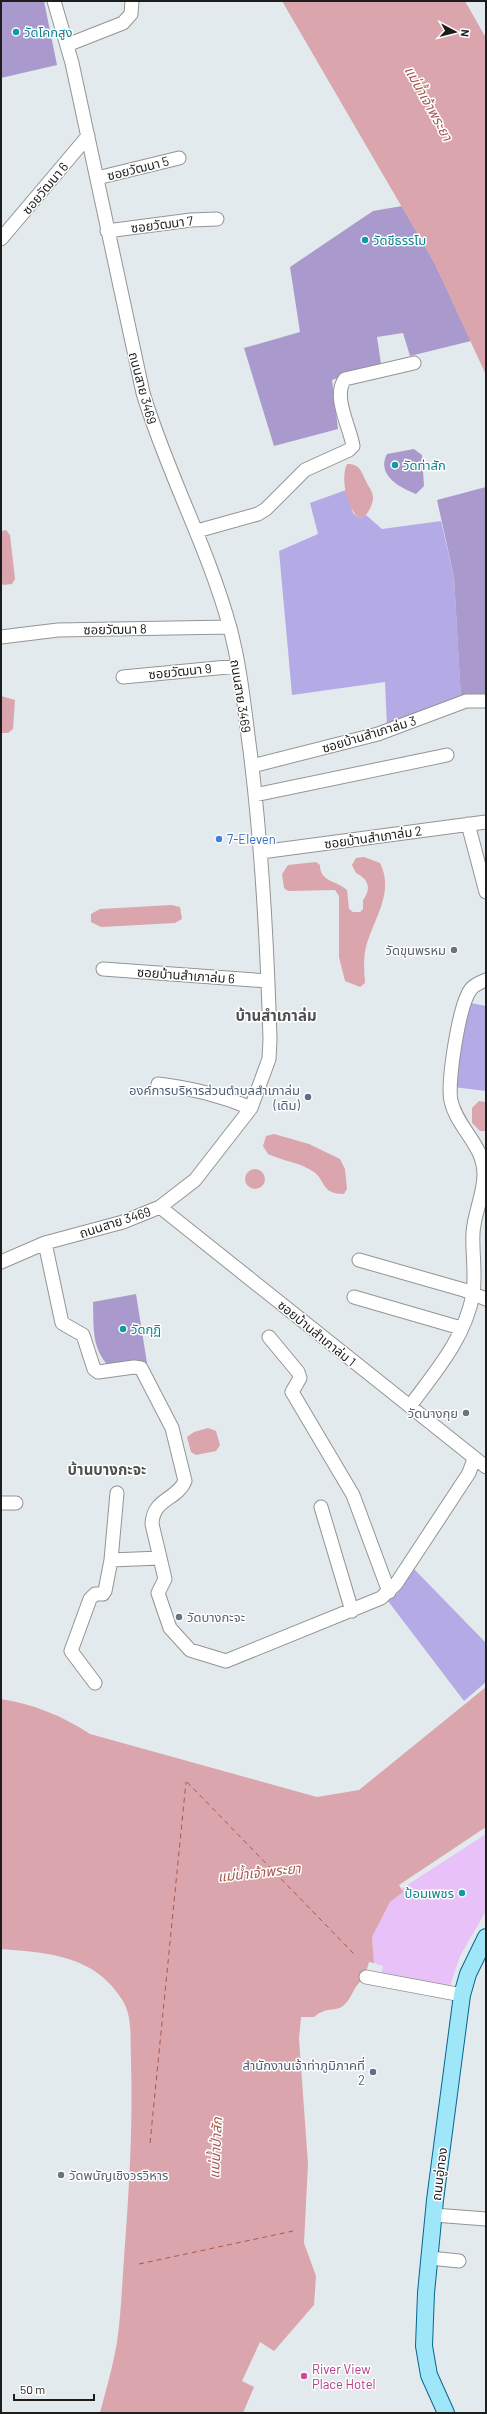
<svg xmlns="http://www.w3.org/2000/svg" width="487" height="2414" viewBox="0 0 487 2414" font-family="Barlow,'Noto Sans Thai',sans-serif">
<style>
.grass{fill:#b3aae6}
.forest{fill:#a9c}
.park{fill:#e7c1f7}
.water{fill:#daa5ac}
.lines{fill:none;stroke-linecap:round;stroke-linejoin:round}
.ferry{stroke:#a8594d;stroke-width:1;stroke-dasharray:5 4;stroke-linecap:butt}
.minor-casing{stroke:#949494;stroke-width:15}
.major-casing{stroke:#066690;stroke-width:18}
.minor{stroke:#fff;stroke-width:13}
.major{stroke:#9ee6f8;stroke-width:16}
.culture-dot{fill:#0f9aa8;stroke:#fff;stroke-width:1.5}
.shop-dot{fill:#3f7fe0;stroke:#fff;stroke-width:1.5}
.worship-dot{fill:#6b7280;stroke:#fff;stroke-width:1.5}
.service-dot{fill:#5c6f8a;stroke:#fff;stroke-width:1.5}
.hotel-dot{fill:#d1479c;stroke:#fff;stroke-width:1.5}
.labels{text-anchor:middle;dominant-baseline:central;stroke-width:3;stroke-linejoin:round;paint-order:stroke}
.culture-label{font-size:13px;fill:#0d838f;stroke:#fff;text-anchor:start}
.street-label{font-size:13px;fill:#1d1d1d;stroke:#fff}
.shop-label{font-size:13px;fill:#366cbe;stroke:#fff;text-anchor:start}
.worship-label{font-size:13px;fill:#5b616d;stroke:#fff;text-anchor:end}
.service-label{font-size:13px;fill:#4e5e75;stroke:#fff;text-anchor:end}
.hotel-label{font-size:13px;fill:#b23c85;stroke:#fff;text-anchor:start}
.water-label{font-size:14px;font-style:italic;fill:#a8594d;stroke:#fff}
.quarter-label{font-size:15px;font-weight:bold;fill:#505050;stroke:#fff}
</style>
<rect width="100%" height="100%" fill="#e3eaee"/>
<!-- grass -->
<path class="grass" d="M346 490 353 513 359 518 366 515 382 529 441 521 454 577 461 700 387 726 385 682 292 695 279 551 318 534 310 503Z
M471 1003 486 1006V1091L453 1087 465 1019Z
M414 1569 486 1643V1682L464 1701 388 1601 397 1594Z"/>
<!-- forest -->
<path class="forest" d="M1 1H44L57 65 1 78Z
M402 206 435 264 471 341 410 356 403 333 377 337 381 364 332 380 338 429 274 446 244 348 300 332 290 267 373 211Z
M414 449 422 455 424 486 416 494C400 488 376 475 387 454Z
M486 487V694L461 700 454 577 437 500Z
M136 1294 147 1363 110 1368C91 1347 94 1329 93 1302Z"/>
<!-- park -->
<path class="park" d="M486 1834V1911L460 1956 449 1989 380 1978 383 1966 374 1963 372 1937 390 1902 403 1892 401 1889Z"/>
<!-- water -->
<path class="water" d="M282 1H465L486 38V375L435 264Z
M347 464C360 464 361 471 366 481 369 488 373 491 373 498 373 504 369 511 366 515L359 518C347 508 340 479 347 464Z
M6 530 10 535 15 579 12 584 3 585 1 581V531Z
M1 696 15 700 13 729 8 733H1Z
M364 857 380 863C394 891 376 915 367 943 363 956 364 970 365 983L360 987 345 981 339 957V896L335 890 288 891 284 888 282 874 288 865 316 862 320 865C320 882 336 880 347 890L349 909 353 912H360L363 909V900C372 888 368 879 356 873L352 865 356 858Z
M171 905 180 907 182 919 175 923 101 927 91 922V914L100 909Z
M479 1101 486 1102V1131H480L472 1123V1108Z
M274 1134 309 1144 340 1159 345 1169 347 1189 344 1194C321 1194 326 1181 314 1172 300 1162 282 1161 268 1154L263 1146 266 1136Z
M245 1179a10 10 0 1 1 20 0a10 10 0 1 1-20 0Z
M208 1428 216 1431 220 1445 216 1451 196 1455 191 1452 187 1437 194 1432Z
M486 1687V1827L399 1885 403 1892 390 1902 372 1937 374 1963 369 1962 364 1979C353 1985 353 1998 343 2006 335 2012 327 2006 314 2017H301L299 2039 308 2164 304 2243 316 2276 314 2305 274 2351 260 2342 242 2381 254 2387 243 2413H100C106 2390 113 2366 117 2342 121 2314 122 2286 124 2258 129 2192 133 2127 131 2061 130 2042 133 2018 123 2001 95 1955 49 1953 1 1949V1699C33 1704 63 1716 90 1734L317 1797 359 1790Z"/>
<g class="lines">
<!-- ferry -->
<path class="ferry" d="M187 1782 355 1955
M150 2143 186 1782
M139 2264 293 2231"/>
<defs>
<path id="minor" d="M67 45 123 23 131 14 132 1
M97 178 179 158
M107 231 191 220 217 219
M1 239 88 136
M197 531 258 514 266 509 305 470 349 450 353 446C350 427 332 396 345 379L414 363
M1 637 58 630 230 627
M123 677 238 666
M252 766 378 734 466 701H486
M255 795 447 755
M468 824 486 892
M261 852 486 822
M103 969 268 981
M158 1084C192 1088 220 1095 251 1108
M160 1207 486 1467
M45 1243 62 1323 83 1335 94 1369 98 1372 134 1367 141 1368 172 1428 185 1481C177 1500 153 1498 152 1524L165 1579 158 1593 170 1628 190 1650 226 1661 381 1598 396 1584 469 1473 474 1459
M359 1260 464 1290 486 1299
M1 1262 45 1243 123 1222 160 1207 195 1180 251 1108 269 1059 270 1039C267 940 262 841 249 743 244 705 240 665 230 628 208 547 167 473 143 393L72 63 54 1
M354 1297 461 1328
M269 1337 298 1372 300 1378 292 1392 353 1495 389 1592
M410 1406C436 1371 465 1338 473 1294 476 1273 472 1253 473 1233 474 1213 484 1195 484 1174 484 1145 457 1128 451 1101 447 1083 459 1004 471 989 474 985 481 982 486 980
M1 1503H16
M321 1507 352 1611
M111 1560 117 1493
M95 1683 71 1651 90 1599 95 1594H103L105 1591 111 1560 160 1558
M366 1977 462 1995
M434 2215 486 2219
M430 2258 459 2261"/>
<path id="major" d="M446 2413 429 2375 424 2346 426 2293 435 2200 462 1995 468 1974 486 1937"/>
</defs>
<!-- minor casing -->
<use href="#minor" class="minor-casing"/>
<!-- major casing -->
<use href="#major" class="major-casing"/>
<!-- minor -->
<use href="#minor" class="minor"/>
<!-- major -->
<use href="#major" class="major"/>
</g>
<!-- markers -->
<g class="culture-dot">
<circle cx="16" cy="32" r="4"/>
<circle cx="365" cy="240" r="4"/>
<circle cx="395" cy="465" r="4"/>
<circle cx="123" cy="1329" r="4"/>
<circle cx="462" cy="1893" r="4"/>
</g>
<circle class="shop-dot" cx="219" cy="839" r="4"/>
<g class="worship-dot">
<circle cx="454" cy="950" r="4"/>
<circle cx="466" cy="1413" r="4"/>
<circle cx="179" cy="1617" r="4"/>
<circle cx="61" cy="2175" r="4"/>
</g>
<g class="service-dot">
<circle cx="308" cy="1097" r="4"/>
<circle cx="373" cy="2072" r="4"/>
</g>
<circle class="hotel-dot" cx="304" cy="2376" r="4"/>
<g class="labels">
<!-- culture labels -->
<g class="culture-label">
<text x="24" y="32">วัดโคกสูง</text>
<text x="373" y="240">วัดชีธรรโม</text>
<text x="403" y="465">วัดท่าสัก</text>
<text x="131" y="1329">วัดกุฏิ</text>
<text x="454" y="1893" text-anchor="end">ป้อมเพชร</text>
</g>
<!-- street labels -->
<g class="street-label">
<text transform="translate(138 168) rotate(-14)">ซอยวัฒนา 5</text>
<text transform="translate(45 188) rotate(-50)">ซอยวัฒนา 6</text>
<text transform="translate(162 224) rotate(-7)">ซอยวัฒนา 7</text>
<text transform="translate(143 388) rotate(75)">ถนนสาย 3469</text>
<text transform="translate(115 629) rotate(-1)">ซอยวัฒนา 8</text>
<text transform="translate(180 671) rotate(-6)">ซอยวัฒนา 9</text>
<text transform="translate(241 696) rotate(81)">ถนนสาย 3469</text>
<text transform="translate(369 734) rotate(-17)">ซอยบ้านสำเภาล่ม 3</text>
<text transform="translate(373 837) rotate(-8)">ซอยบ้านสำเภาล่ม 2</text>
<text transform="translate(186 975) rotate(4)">ซอยบ้านสำเภาล่ม 6</text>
<text transform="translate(115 1222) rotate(-18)">ถนนสาย 3469</text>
<text transform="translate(317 1333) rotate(39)">ซอยบ้านสำเภาล่ม 1</text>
<text transform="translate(439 2174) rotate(-83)">ถนนอู่ทอง</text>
</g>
<!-- shop labels -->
<g class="shop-label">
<text x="227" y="839">7-Eleven</text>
</g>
<!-- worship labels -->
<g class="worship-label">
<text x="446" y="950">วัดขุนพรหม</text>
<text x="458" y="1413">วัดนางกุย</text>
<text x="187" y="1617" text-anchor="start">วัดบางกะจะ</text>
<text x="69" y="2175" text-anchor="start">วัดพนัญเชิงวรวิหาร</text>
</g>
<!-- service labels -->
<g class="service-label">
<text x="300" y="1090">องค์การบริหารส่วนตำบลสำเภาล่ม<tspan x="300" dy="15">(เดิม)</tspan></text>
<text x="365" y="2065">สํานักงานเจ้าท่าภูมิภาคที่<tspan x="365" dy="15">2</tspan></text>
</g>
<!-- hotel labels -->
<g class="hotel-label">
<text x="312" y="2369">River View<tspan x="312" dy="15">Place Hotel</tspan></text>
</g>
<!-- water labels -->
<g class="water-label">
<text transform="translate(429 103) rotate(61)">แม่น้ำเจ้าพระยา</text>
<text transform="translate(259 1872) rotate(-6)">แม่น้ำเจ้าพระยา</text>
<text transform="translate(215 2148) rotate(-87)">แม่น้ำป่าสัก</text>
</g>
<!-- quarter labels -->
<g class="quarter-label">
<text x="276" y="1015">บ้านสำเภาล่ม</text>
<text x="107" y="1469">บ้านบางกะจะ</text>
</g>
</g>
<!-- border -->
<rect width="487" height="2414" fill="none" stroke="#1d1d1d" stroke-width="4"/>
<!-- north arrow -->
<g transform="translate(455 32) rotate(97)" stroke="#ffffff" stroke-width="3" paint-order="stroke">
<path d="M0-3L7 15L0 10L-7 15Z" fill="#1d1d1d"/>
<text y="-6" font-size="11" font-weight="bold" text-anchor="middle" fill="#1d1d1d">N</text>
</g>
<!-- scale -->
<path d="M14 2394v6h80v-6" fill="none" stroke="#1d1d1d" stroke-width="2"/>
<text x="20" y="2394" font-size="12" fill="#1d1d1d" stroke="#ffffff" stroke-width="3" paint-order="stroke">50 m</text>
</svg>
